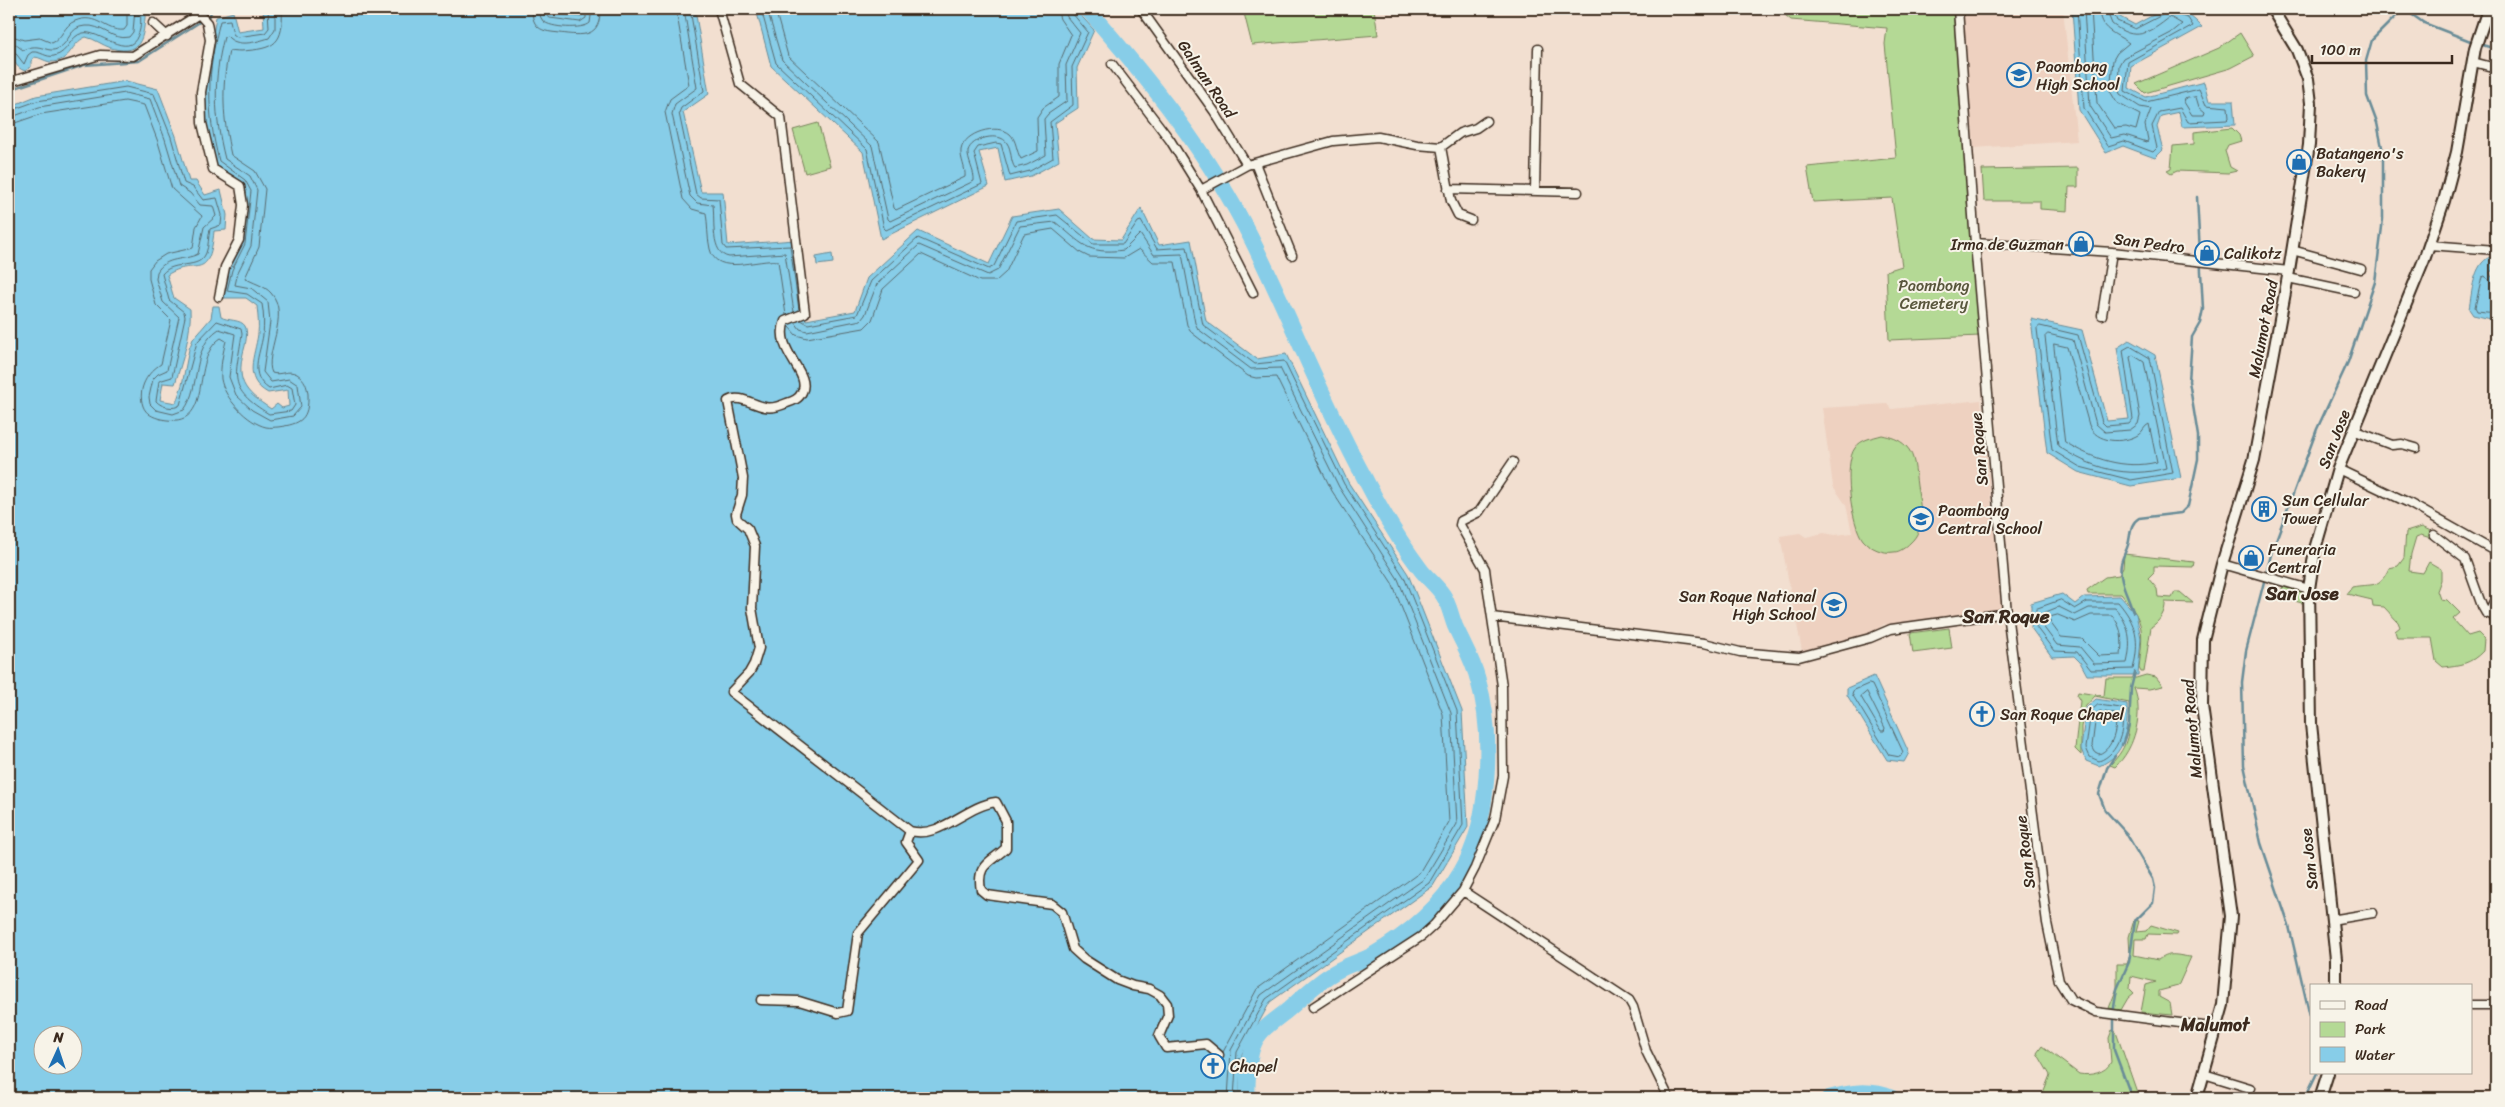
<svg xmlns="http://www.w3.org/2000/svg" width="2505" height="1107" viewBox="0 0 2505 1107" font-family="Sriracha,sans-serif">
<style>
.built{fill:#eed1c0}
.green{fill:#b4d995;stroke:#78825a}
.water{fill:#87cde8;stroke:#698c97;fill-rule:evenodd}
.lines{fill:none;stroke-linecap:round;stroke-linejoin:round}
.shore{stroke:#596b6f;stroke-width:1}
.stream{stroke:#698c97;stroke-width:2.5}
.river{stroke:#87cde8;stroke-width:16}
.street-casing{stroke:#3b2a1e;stroke-width:11}
.secondary-casing{stroke:#3b2a1e;stroke-width:14}
.street{stroke:#f7f3e8;stroke-width:8}
.secondary{stroke:#f7f3e8;stroke-width:10}
.labels{text-anchor:middle;dominant-baseline:central;stroke-width:4;stroke-linejoin:round;paint-order:stroke}
.poi-label{font-size:16px;fill:#3b2a1e;stroke:#f7f3e8;text-anchor:start}
.street-label{font-size:16px;fill:#3b2a1e;stroke:#f7f3e8}
.park-label{font-size:16px;fill:#59563c;stroke:#f7f3e8}
.neighbourhood-label{font-size:18px;font-weight:bold;fill:#3b2a1e;stroke:#f7f3e8}
.quarter-label{font-size:19px;font-weight:bold;fill:#3b2a1e;stroke:#f7f3e8}
</style>
<rect width="100%" height="100%" fill="#f2dfd0"/>
<filter id="ink" filterUnits="userSpaceOnUse"><feTurbulence type="fractalNoise" baseFrequency=".02" numOctaves="2"/><feDisplacementMap in="SourceGraphic" scale="10" xChannelSelector="R" yChannelSelector="G"/><feConvolveMatrix kernelMatrix="1 2 1 2 8 2 1 2 1" color-interpolation-filters="sRGB"/></filter>
<g filter="url(#ink)">
<!-- built -->
<path class="built" d="M1963 9H2063L2077 141 1974 148Z
M1981 400 2002 612 1894 627 1884 624 1871 635 1802 651 1780 536 1800 533 1806 537 1824 533 1835 535 1852 533 1846 505 1833 486 1822 408 1887 404 1892 409Z
M2420 1091 2422 1098H2392L2393 1093Z"/>
<!-- green -->
<path class="green" d="M1243 9H1374L1378 35 1252 45Z
M1778 9H1953L1980 336 1889 340 1886 271 1902 266 1892 198 1813 202 1807 167 1896 158 1885 44 1887 28 1791 20Z
M2240 33 2254 56 2231 68 2145 93 2136 84 2219 48Z
M818 123 830 166 805 173 793 130Z
M2232 128 2239 135 2241 141 2228 145 2225 151 2230 167 2237 171 2228 173 2177 171 2171 174 2167 171 2171 169 2173 146 2194 144V132Z
M2078 168V187H2069L2068 211 2040 209V201H1984L1982 170Z
M1882 435C1891 437 1899 439 1906 446 1916 456 1915 472 1917 486 1920 505 1927 528 1910 543 1906 547 1900 552 1894 552 1883 554 1870 548 1863 540 1851 525 1843 463 1855 448 1861 439 1872 438 1882 435Z
M2422 527 2444 537 2440 541 2421 535 2416 537 2411 554 2409 571 2423 573 2429 562 2441 569V580L2437 591 2440 599 2447 600 2460 613 2453 619 2468 636 2478 633 2484 639 2483 651C2471 664 2460 665 2443 667L2436 661 2432 638H2397L2395 631 2400 627 2398 622 2384 607 2373 606 2372 600 2347 594 2352 587C2372 583 2379 590 2389 568L2398 566 2404 558 2406 532Z
M2124 554 2194 562 2193 567 2154 566V572L2148 578 2157 589 2158 597 2172 598 2175 592H2180L2193 603 2165 602C2166 612 2159 622 2151 627L2144 672H2141L2139 668C2143 631 2146 623 2121 594H2088L2087 590 2105 577 2119 575 2123 568Z
M2283 585 2305 590 2302 603 2280 597Z
M1949 628 1952 648 1913 653 1910 633Z
M2146 675 2156 677 2163 686 2149 689 2134 688C2144 713 2135 749 2115 767L2110 765C2130 745 2130 730 2129 703L2095 696 2085 707 2081 727V755L2075 749 2080 701 2077 696 2078 692 2104 696 2106 678H2136Z
M2134 920 2139 921 2136 932 2146 931 2151 925 2178 933 2177 935 2148 934 2146 939H2135L2134 955 2158 960C2170 951 2178 956 2191 957L2178 986 2159 991V997L2170 1003 2172 1015 2141 1012 2146 985 2156 982 2131 976 2130 989 2134 993 2128 998 2121 1010 2109 1008 2117 988V964H2127L2130 955 2129 937Z
M2112 1030 2116 1032 2139 1098H2041L2050 1075 2037 1053 2042 1046 2079 1074C2090 1076 2106 1073 2111 1062L2109 1038Z"/>
<!-- water -->
<path class="water" d="M9 9H146C143 31 146 58 111 48 102 45 95 39 86 37 70 43 72 62 50 62 44 61 40 57 34 57L31 61V67L25 71C5 65 9 26 9 9Z
M263 9H550L551 13 581 17V9H695L709 94 683 112 701 192H723L728 245 795 240 806 320 855 311 867 278 918 231 989 264 1012 216 1059 209 1093 239 1121 240 1141 208 1159 245 1191 240 1206 321 1257 359 1286 354 1348 482 1408 574 1462 711 1468 827 1433 886 1270 1002 1242 1054 1239 1098H9V107L36 96 126 81 158 89 176 136 189 181H196L205 195 221 190 227 215 226 230 214 231C209 285 195 256 167 275L174 298 190 309C192 333 182 361 175 384L163 383 160 400 176 403 182 385 189 349 193 339 211 318 213 306H219L221 317C227 321 241 319 245 326 248 332 246 340 245 346 235 380 243 391 271 409L277 404 282 408 289 406 288 390 268 393C242 379 255 356 258 334 259 325 258 316 257 306L246 298H223L221 294 228 268 241 243 246 191 242 184 217 168 206 129 203 92 216 17 233 12 238 32 264 28ZM42 1034H72V1064H42Z
M756 9H1075L1094 30 1077 68 1078 108 1055 123 1059 161 1031 176 1005 182 998 148 979 152 989 186 881 239 863 152 771 66Z
M2072 9H2117L2120 17 2135 25C2164 9 2177 0 2202 27L2131 66 2129 88 2146 97 2204 82 2209 101H2233L2235 125 2182 127 2179 112 2161 116 2157 127 2163 150 2155 158 2123 146 2106 153 2079 110Z
M832 254 833 263 817 265 816 257Z
M2490 257 2496 263 2495 269 2490 272 2491 276 2496 280V318L2491 319 2473 315 2469 309C2472 293 2473 264 2490 257Z
M2031 319 2082 330 2107 421 2129 419 2117 348 2129 340 2155 355 2181 478 2131 486 2078 472 2047 453Z
M2062 594 2075 604 2084 597 2120 596 2136 614 2141 638 2138 675H2087L2080 662 2074 656 2052 657 2031 628V603Z
M1874 676 1909 753 1904 762 1887 760 1847 695V688Z
M2096 699 2127 704C2128 730 2126 755 2099 766L2086 761 2081 749 2086 708Z"/>
<g class="lines">
<!-- shore -->
<path class="shore" d="M532 9C532 16 533 22 538 27 544 32 552 32 560 33 583 36 601 38 600 9
M539 9C539 13 540 17 543 21 550 28 583 30 590 23L592 9
M546 9V15L550 18 580 22 586 18V9
M676 9 689 85 670 99 665 112 683 199 692 209 706 213C708 224 707 237 710 249 716 277 759 258 778 261L786 315
M684 9 697 88 675 104 672 114 690 196 697 203 713 205C715 220 710 254 729 257L785 253 794 312
M690 9 704 91 681 108 679 113 696 194 701 198 719 199 723 245 726 249 790 246 799 310
M761 9 776 63 867 149 884 228 886 230 982 184 974 153 978 147 996 143 1001 144 1010 176 1030 171 1053 158 1050 122 1073 105 1072 67 1088 32 1072 13 1071 9
M767 9 782 60 872 146 888 219 890 221 974 181C975 171 967 161 968 151 971 138 1000 131 1007 143 1012 150 1010 161 1015 168L1027 165 1046 155 1044 119 1048 114 1067 101 1066 65 1080 33 1067 17 1065 9
M775 9 788 56 879 142 894 208 896 210 965 177C966 168 960 159 961 150 964 132 997 123 1010 134 1017 141 1016 151 1021 159L1038 151 1037 117 1043 108 1059 97V64L1071 35 1060 19 1057 9
M2077 9 2084 108 2108 146 2124 141 2153 152 2157 148 2152 126 2159 112 2180 108 2188 122 2227 120 2229 118 2228 107 2206 105 2199 89 2146 102 2125 91 2128 62 2193 26 2188 18 2177 15 2175 9
M2084 9 2090 106 2111 138 2125 135 2147 142 2148 140 2145 125 2151 109 2140 107 2120 94 2118 87 2119 65 2123 58 2171 33 2182 24 2170 17C2149 34 2135 42 2112 24L2106 9
M2091 9 2097 103 2114 128 2126 127 2136 130 2140 115 2117 103 2110 91 2113 60 2117 53 2129 43C2115 33 2099 30 2099 9
M2112 9 2117 21 2135 29 2162 15 2165 9
M9 35 24 40 40 38 52 43C62 39 64 25 75 21 97 12 105 32 124 30L127 26V9
M9 43 15 44 23 50C41 41 47 55 59 48 70 42 69 27 85 26 102 24 112 41 129 37L133 32 135 9
M9 49 14 51 24 64 28 55 32 52C41 51 46 58 54 56 69 53 69 36 83 33 98 29 129 61 138 35 142 27 140 18 141 9
M2196 97 2199 107 2205 112 2204 115H2192L2184 102 2185 99Z
M9 111 37 101 126 87 154 94 171 137 184 183 193 187 203 200 217 198 222 215 221 225 210 229C208 237 209 246 206 253 199 271 174 259 162 274L169 300 184 312 185 317 172 377 159 381 156 401C161 407 174 410 180 405L197 342 217 321 241 329 242 334C236 377 226 388 269 414L291 411 295 405 292 388 287 385 269 389C248 375 260 355 263 335 264 325 264 314 262 304L247 294 227 291 232 270 245 244 251 191 245 180 219 161C206 109 207 73 220 21L230 20 233 34 237 37 265 33 269 28 268 9
M9 118 39 107 125 93 150 99 165 139 179 186 190 193 200 205 213 206 216 216 204 227 198 254C184 261 166 256 157 272L156 279 163 302 179 317 167 370 158 374 153 379 149 397 150 404 156 410 173 414 184 410C202 385 190 348 219 329L235 334 229 377 236 395 252 410 270 420 293 416 301 407 298 385 289 379 271 382 263 372 270 322 268 302 251 288 235 285 238 272 251 246 257 190 250 176 225 159C214 115 213 81 224 37L227 36C237 48 256 42 269 38L275 29V9
M9 125 41 114 125 101 144 105 158 142 172 189 202 216 196 227 193 248 166 254 155 261 149 269V279L156 305 171 320 161 364C148 372 137 388 143 406 146 414 153 417 161 419 217 431 188 359 221 338L226 341C223 352 220 367 221 379 224 398 248 423 266 427 271 428 274 427 278 427 301 424 309 419 308 394 307 386 305 379 297 374 288 369 280 376 272 373 263 355 291 315 271 293 264 285 252 283 245 278L259 247 265 189 255 171 231 155C223 119 221 87 229 51 233 50 236 51 241 51 275 49 284 44 282 9
M2496 284 2491 283 2485 276 2482 277 2475 307 2477 311 2496 313
M801 320 808 324 857 315 871 281 918 238 989 269 994 266 1016 221 1057 215 1093 244H1123L1138 222 1141 221 1157 249 1187 247 1203 325 1255 364 1284 361 1344 484 1404 577 1457 711 1463 825 1429 883 1266 999 1237 1052 1234 1098
M795 322 800 329 807 331 861 320 865 315 877 284 919 245 988 275 998 270 1020 226 1055 222C1082 243 1086 255 1124 250L1140 234 1154 255 1182 254 1195 323 1198 329 1251 369 1280 368 1339 487 1398 579 1451 713 1457 824 1424 879 1261 995 1231 1050 1228 1098
M2040 326 2078 335 2102 422 2106 426 2129 424 2133 419 2123 350 2130 346 2150 358 2173 473 2131 480 2080 467 2052 450 2037 329Z
M789 327 796 335 807 338 864 328 872 320 883 289 921 254 980 281H996L1006 272 1024 234 1053 229 1081 253 1089 257 1124 258 1139 249 1153 262H1175L1187 325 1192 333 1248 376 1256 378 1276 377 1332 491 1392 583 1443 714 1449 822 1419 873 1257 989 1223 1052
M2048 334 2073 340 2096 424 2105 432 2130 430 2138 424 2140 416 2130 357 2133 355 2144 362 2166 468C2127 479 2090 468 2058 446L2045 337Z
M2054 344 2067 347 2089 425C2096 443 2123 444 2138 435 2143 432 2144 426 2149 424L2157 462C2125 470 2092 459 2065 442Z
M2061 600 2075 609 2087 602H2118C2137 624 2140 641 2133 669L2091 670 2077 652 2054 651 2036 627V609Z
M2059 607 2075 615 2089 608H2115C2130 625 2132 641 2127 663L2094 664 2080 647 2057 645 2042 625V614Z
M2058 615 2075 622 2091 615H2112C2122 627 2123 640 2121 655L2099 656 2082 639 2061 637 2050 622 2051 617Z
M1869 684 1872 685 1903 752 1900 757 1889 755 1852 694 1853 691Z
M1867 692 1885 728 1884 731H1881L1861 697Z
M2098 705 2121 708C2126 727 2119 754 2099 761L2090 757 2086 748 2091 711Z
M2100 711 2115 714C2118 727 2113 749 2099 754L2095 752 2092 746 2096 715Z"/>
<!-- stream -->
<path class="stream" d="M2404 9 2424 23 2473 42
M2479 44 2496 49
M9 90 84 65 139 61 209 16 213 9
M2133 612C2129 596 2118 581 2121 564 2122 557 2126 552 2128 545 2131 535 2129 524 2139 518L2181 513 2188 506 2198 459V436L2189 381 2192 337 2200 323 2203 309 2197 197
M2122 745 2129 725 2131 688 2135 672
M2115 756 2107 768 2099 794 2105 810 2126 833 2153 879 2155 888 2153 903 2135 921 2129 962 2117 989 2114 1007V1050L2132 1098
M2311 1021 2289 926 2261 843 2244 765 2242 682 2246 651 2272 551 2317 429 2348 362 2375 282 2383 219V152L2377 123 2367 96 2366 61 2372 40 2403 9
M1239 1059 1249 1063
M2305 1098 2317 1073"/>
<!-- river -->
<path class="river" d="M1087 9C1149 79 1209 154 1251 238 1290 316 1321 398 1363 475 1380 508 1399 541 1421 570 1428 579 1437 586 1443 595 1449 604 1451 616 1455 626 1463 644 1473 660 1478 680 1494 733 1490 824 1461 872 1440 908 1406 936 1371 956 1359 962 1346 965 1335 972 1317 982 1304 996 1289 1009 1276 1020 1259 1029 1253 1046 1247 1062 1248 1081 1247 1098
M1829 1098C1850 1092 1871 1089 1892 1098"/>
<defs>
<path id="street" d="M719 9 740 84 781 117 805 313 785 321C773 350 812 373 802 392 799 399 793 401 787 403 780 406 772 409 765 407 753 405 739 394 728 401L743 478 742 495 736 514 737 519 748 529 755 546 752 608 759 648 754 664 749 673 731 692 910 831C941 839 965 806 996 802L1006 821V848C990 863 976 864 981 890L987 895 1052 904 1062 912 1073 949 1084 959 1117 980 1133 986 1149 989 1160 995 1167 1004 1168 1015 1159 1036 1166 1048 1206 1044 1219 1055
M1141 9 1214 111 1247 165
M1958 9 1975 243 2007 613 2047 923 2059 981 2071 1000 2096 1012 2218 1028
M199 14 207 23 210 40 201 92 202 123 213 169 240 186 243 205 239 240 225 267 219 297
M153 23 167 36
M2473 62 2496 68
M1112 64 1170 140 1201 190 1253 293
M9 82 100 55 133 56 199 14 202 9
M1441 147 1460 133 1476 128 1486 121
M1255 163 1292 255
M1448 189 1578 192
M1201 190 1247 165 1333 141 1378 137 1417 145 1441 147 1451 201 1458 215 1471 220
M1535 190 1538 49
M1975 243 2112 252 2289 271
M2429 245 2496 250
M2292 250 2361 269
M2288 278 2354 292
M2102 315 2112 252
M2353 430 2392 445 2402 444 2416 448
M2338 469 2407 502 2496 552
M2434 535 2465 559 2482 606 2486 613 2492 615
M2222 564 2309 589
M2496 598 2491 609 2496 623
M1492 617 1704 643 1740 652 1799 657 1870 638 1891 629 2007 613
M1463 891 1629 1000 1633 1007 1646 1051 1669 1098
M2331 920 2373 913
M761 1000 799 1001 838 1013 847 1011 858 933 919 860 906 842 910 831
M2471 1005H2496
M1313 1007 1422 936 1434 925 1463 891 1475 868 1495 819 1503 776 1502 686 1486 577 1485 569 1460 525 1461 521 1479 512 1513 462
M2204 1074 2250 1088"/>
<path id="secondary" d="M2336 986V959L2311 724 2309 589 2315 549 2338 469 2424 260 2444 201 2457 152 2475 48 2488 9
M2197 1098 2223 1005 2231 916 2202 706 2203 640 2222 564 2254 460 2289 271 2309 145 2311 103 2308 79 2297 50 2272 9
M2320 1098 2328 1073"/>
</defs>
<!-- street casing -->
<use href="#street" class="street-casing"/>
<!-- secondary casing -->
<use href="#secondary" class="secondary-casing"/>
<!-- street -->
<use href="#street" class="street"/>
<!-- secondary -->
<use href="#secondary" class="secondary"/>
</g>
</g>
<!-- icons -->
<defs>
<symbol id="school-ring" viewBox="-11 -11 22 22"><circle r="9.5" fill="#f7f3e8" stroke="#1f6fb2" stroke-width="1.5"/><path d="M0-5L7-2L0 1L-7-2ZM-4 1L0 2.5L4 1V4Q0 6-4 4Z" fill="#1f6fb2"/></symbol>
<symbol id="shop-ring" viewBox="-11 -11 22 22"><circle r="9.5" fill="#f7f3e8" stroke="#1f6fb2" stroke-width="1.5"/><path d="M-5-2.5h2.3a2.7 3.5 0 0 1 5.4 0H5L5.5 6h-11ZM-1.5-2.5h3a1.5 2.3 0 0 0-3 0Z" fill="#1f6fb2"/></symbol>
<symbol id="building-ring" viewBox="-11 -11 22 22"><circle r="9.5" fill="#f7f3e8" stroke="#1f6fb2" stroke-width="1.5"/><path d="M-4-6H4V6H1V3H-1V6H-4ZM-2.5-4.3h1.7v1.8h-1.7ZM.8-4.3h1.7v1.8H.8ZM-2.5-1h1.7V.8h-1.7ZM.8-1h1.7V.8H.8Z" fill="#1f6fb2"/></symbol>
<symbol id="church-ring" viewBox="-11 -11 22 22"><circle r="9.5" fill="#f7f3e8" stroke="#1f6fb2" stroke-width="1.5"/><path d="M-1.2-6h2.4v3.5h3.3v2.4h-3.3V6h-2.4V-.1h-3.3v-2.4h3.3Z" fill="#1f6fb2"/></symbol>
</defs>
<g fill-rule="evenodd">
<use href="#school-ring" x="2005" y="61" width="28" height="28"/>
<use href="#shop-ring" x="2285" y="148" width="28" height="28"/>
<use href="#shop-ring" x="2067" y="230" width="28" height="28"/>
<use href="#shop-ring" x="2193" y="239" width="28" height="28"/>
<use href="#building-ring" x="2250" y="495" width="28" height="28"/>
<use href="#school-ring" x="1907" y="505" width="28" height="28"/>
<use href="#shop-ring" x="2237" y="544" width="28" height="28"/>
<use href="#school-ring" x="1820" y="591" width="28" height="28"/>
<use href="#church-ring" x="1968" y="700" width="28" height="28"/>
<use href="#church-ring" x="1199" y="1052" width="28" height="28"/>
</g>
<g class="labels">
<!-- poi labels -->
<g class="poi-label">
<text x="2036" y="66">Paombong<tspan x="2036" dy="18">High School</tspan></text>
<text x="2316" y="153">Batangeno's<tspan x="2316" dy="18">Bakery</tspan></text>
<text x="2064" y="244" text-anchor="end">Irma de Guzman</text>
<text x="2224" y="253">Calikotz</text>
<text x="2282" y="500">Sun Cellular<tspan x="2282" dy="18">Tower</tspan></text>
<text x="1938" y="510">Paombong<tspan x="1938" dy="18">Central School</tspan></text>
<text x="2268" y="549">Funeraria<tspan x="2268" dy="18">Central</tspan></text>
<text x="1816" y="596" text-anchor="end">San Roque National<tspan x="1816" dy="18">High School</tspan></text>
<text x="2000" y="714">San Roque Chapel</text>
<text x="1230" y="1066">Chapel</text>
</g>
<!-- street labels -->
<g class="street-label">
<text transform="translate(1207 79) rotate(56)">Galman Road</text>
<text transform="translate(2149 243) rotate(7)">San Pedro</text>
<text transform="translate(2263 329) rotate(-79)">Malumot Road</text>
<text transform="translate(2334 439) rotate(-69)">San Jose</text>
<text transform="translate(1979 449) rotate(-95)">San Roque</text>
<text transform="translate(2192 729) rotate(-95)">Malumot Road</text>
<text transform="translate(2025 852) rotate(-97)">San Roque</text>
<text transform="translate(2309 859) rotate(-96)">San Jose</text>
</g>
<!-- park labels -->
<g class="park-label">
<text x="1934" y="285">Paombong<tspan x="1934" dy="18">Cemetery</tspan></text>
</g>
<!-- neighbourhood labels -->
<g class="neighbourhood-label">
<text x="2215" y="1025">Malumot</text>
</g>
<!-- quarter labels -->
<g class="quarter-label">
<text x="2302" y="593">San Jose</text>
<text x="2006" y="616">San Roque</text>
</g>
</g>
<!-- margin -->
<rect width="2505" height="1107" fill="none" stroke="#f7f3e8" stroke-width="30"/>
<rect x="15" y="15" width="2475" height="1077" fill="none" stroke="#3b2a1e" stroke-width="2" filter="url(#ink)"/>
<!-- legend -->
<rect x="2310" y="984" width="162" height="90" fill="#f7f3e8" stroke="#aca397"/>
<rect x="2320" y="1001" width="25" height="8" fill="#f7f3e8" stroke="#aca397"/>
<text x="2355" y="1010" font-size="15" fill="#3b2a1e">Road</text>
<rect x="2320" y="1022" width="25" height="15" fill="#b4d995" stroke="#aca397"/>
<text x="2355" y="1034" font-size="15" fill="#3b2a1e">Park</text>
<rect x="2320" y="1047" width="25" height="15" fill="#87cde8" stroke="#aca397"/>
<text x="2355" y="1060" font-size="15" fill="#3b2a1e">Water</text>
<!-- north arrow -->
<g transform="translate(58 1050) rotate(3)"><circle r="24" fill="#f7f3e8" stroke="#aca397"/>
<path d="M0-4L9 19L0 12L-9 19Z" fill="#1f6fb2"/>
<text y="-8" font-size="14" font-weight="bold" text-anchor="middle" fill="#3b2a1e">N</text>
</g>
<!-- scale -->
<path d="M2312 55v8h140v-8" fill="none" stroke="#3b2a1e" stroke-width="2.5"/>
<text x="2320" y="55" font-size="15" fill="#3b2a1e" stroke="#f7f3e8" stroke-width="4" paint-order="stroke">100 m</text>
</svg>
